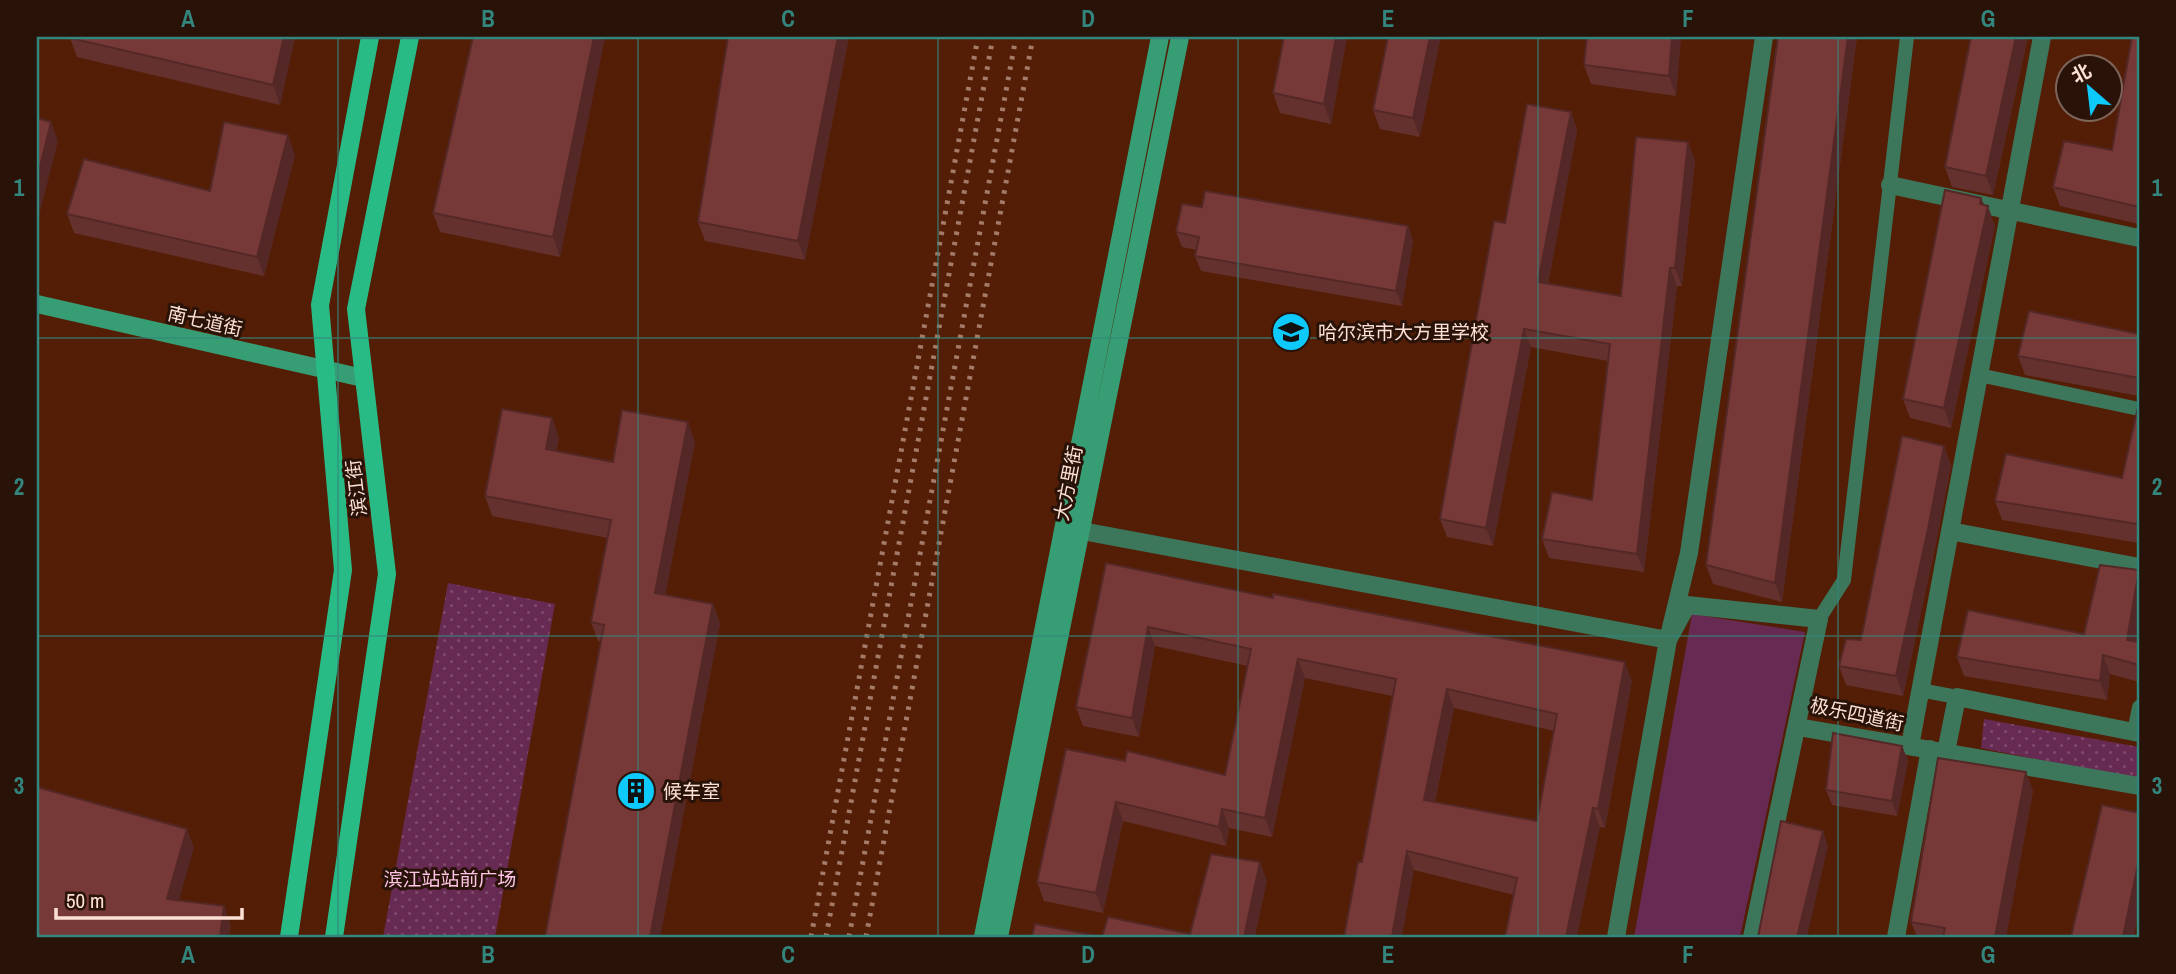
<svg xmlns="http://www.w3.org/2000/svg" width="2176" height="974" viewBox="0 0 2176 974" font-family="'Archivo Narrow','Noto Sans SC',sans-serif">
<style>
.grass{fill:#672a52}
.park{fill:url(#park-dots)}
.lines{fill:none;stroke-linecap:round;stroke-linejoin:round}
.service{stroke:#3c775c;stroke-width:14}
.minor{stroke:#3c775c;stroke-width:18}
.secondary{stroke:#369d74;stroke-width:18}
.primary{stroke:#29bb86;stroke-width:18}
.rail{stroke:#a47b69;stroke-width:5;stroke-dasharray:3.5 7;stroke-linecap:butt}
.wall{fill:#65312f;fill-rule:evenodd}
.shaded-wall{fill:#532826}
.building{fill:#763937;stroke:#532826;stroke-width:2;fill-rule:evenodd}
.grid{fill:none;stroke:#33867d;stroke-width:2;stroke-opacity:0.55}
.labels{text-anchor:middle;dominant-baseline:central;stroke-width:6;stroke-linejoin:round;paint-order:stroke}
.street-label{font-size:19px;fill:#fce0d5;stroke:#291208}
.poi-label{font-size:19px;fill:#fce0d5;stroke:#291208;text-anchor:start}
.park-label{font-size:19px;fill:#fec4e5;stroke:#291208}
.neatline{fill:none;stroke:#33867d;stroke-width:2.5}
.grid-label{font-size:23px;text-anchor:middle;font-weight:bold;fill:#33867d}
</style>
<defs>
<pattern id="park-dots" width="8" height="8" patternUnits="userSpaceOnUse" patternTransform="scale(1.75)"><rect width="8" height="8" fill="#672a52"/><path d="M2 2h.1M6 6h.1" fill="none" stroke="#7e496a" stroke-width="1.8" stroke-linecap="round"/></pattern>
</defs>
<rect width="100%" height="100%" fill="#531e05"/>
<!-- grass -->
<path class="grass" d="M1692 614 1805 632 1740 937H1634Z"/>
<!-- park -->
<path class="park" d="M448 583 555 604 495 937H383Z
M1984 719 2139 747V780L1981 748Z"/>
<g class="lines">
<!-- service -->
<path class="service" d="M1979 375 2139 409
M1819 619 1844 580 1907 37
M1920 690 1957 697
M2134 732 2139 707"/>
<!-- minor -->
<path class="minor" d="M1890 185 2139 238
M1066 528 1668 640 1687 605 1819 619 1752 937
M1950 531 2139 567
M1798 727 2139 786
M1910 746 2042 37
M1946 752 1957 697 2139 733
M1616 937 1668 640 1689 553 1764 37
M1896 937 1930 749"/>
<!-- secondary -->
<path class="secondary" d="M37 304 363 378
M983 937 1160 37
M999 937 1180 37"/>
<!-- primary -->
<path class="primary" d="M289 937 343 570 320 305 370 37
M334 937 387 574 356 309 410 37"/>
<!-- rail -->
<path class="rail" d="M811 937 978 37
M826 937 993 37
M849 937 1016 37
M866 937 1033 37"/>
</g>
<!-- wall -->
<path class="wall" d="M295 37 280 105 77 57 70 38Z
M473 37H605L560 257 440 232 433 213Z
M728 37H849L805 260 705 241 698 222Z
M1284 37H1347L1331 124 1280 113 1273 93Z
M1388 37 1420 137 1380 129 1373 110Z
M1681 37 1676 96 1591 84 1584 65Z
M1778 37H1857L1782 602 1713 584 1706 565Z
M1971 37H2028L1993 195 1952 187 1945 167Z
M2139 37V224L2060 206 2053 187 2112 150Z
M1571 112 1577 130 1548 284 1621 296 1695 160 1682 286H1677L1644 572 1549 558 1542 539 1592 500 1608 361 1531 347 1493 546 1447 537 1440 519 1505 223Z
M295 155 264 276 74 233 67 214 210 191Z
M1981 198 1995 226 1951 428 1910 418 1903 399Z
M1408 226 1413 241 1402 306 1201 271 1195 256 1197 250 1182 247 1176 232Z
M2139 334V396L2025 375 2018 356Z
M2139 403V543L2002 520 1995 501 2122 478Z
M552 418 559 438 556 451 613 462 695 442 665 595 713 604 720 623 660 937H545L601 642 598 641 591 622 608 538 492 516 485 496Z
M1944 446 1951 466 1935 548 1903 696 1846 685 1839 666 1861 640Z
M1106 563 1632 681 1605 828 1600 827 1514 895 1414 870 1362 862 1392 696 1305 678 1272 837 1229 828 1226 846 1123 821 1103 913 1044 901 1037 882 1125 761 1225 775 1248 666 1155 646 1139 737 1083 726 1076 707ZM1454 708 1554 731 1537 821 1435 802Z
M2084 634 2139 642V682L2110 674 2107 700 1964 676 1957 657Z
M1902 746 1908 761 1897 816 1832 805 1826 790Z
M2026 772 2033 791 2006 937H1917L1911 922Z"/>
<!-- shaded-wall -->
<path class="shaded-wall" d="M284 37H295L280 105 273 85Z
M594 37H605L560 257 553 237Z
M838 37H849L805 260 798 241Z
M1336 37H1347L1331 124 1324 104Z
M1430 37H1441L1420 137 1413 118Z
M1672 37H1681L1676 96 1669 76Z
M1848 37H1857L1782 602 1775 583Z
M2016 37H2028L1993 195 1986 176Z
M1571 112 1577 130 1545 300 1538 282Z
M51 122 58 141 38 220 37 217V179Z
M288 135 295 155 264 276 257 257Z
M1688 142 1695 160 1682 286 1675 268Z
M1981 198 1986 212 1988 206 1995 226 1951 428 1944 408Z
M1408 226 1413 241 1402 306 1396 291Z
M1670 268 1677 286 1644 572 1637 554Z
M1524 329 1531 347 1493 546 1486 528Z
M552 418 559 438 553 468 546 449Z
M688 422 695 442 662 612 655 593Z
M1944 446 1951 466 1935 548 1903 696 1896 676Z
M2139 571V629L2134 659 2127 640Z
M713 604 720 623 660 937H650Z
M1148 627 1155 646 1139 737 1132 718Z
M2103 655 2110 674 2107 700 2100 681Z
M1298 659 1305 678 1272 837 1265 818Z
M1625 662 1632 681 1605 828 1598 809Z
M1447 689 1454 708 1431 819 1424 800Z
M1902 746 1908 761 1897 816 1892 801Z
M2026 772 2033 791 2006 937H1995Z
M1116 802 1123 821 1103 913 1096 893Z
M1593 808 1600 827 1577 937H1566Z
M1222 809 1229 828 1226 846 1219 827Z
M187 829 194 848 174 918 167 899Z
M1823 831 1828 846 1807 937H1797Z
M1407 851 1414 870 1402 937H1392Z
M2139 859V910L2134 937H2123Z
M1260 862 1267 881 1255 937H1244Z
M224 906 231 925 229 937H220Z"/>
<!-- building -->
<path class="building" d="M70 37H284L273 85 70 38Z
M473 37H594L553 237 433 213Z
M728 37H838L798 241 698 222Z
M1284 37H1336L1324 104 1273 93Z
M1388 37H1430L1413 118 1373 110Z
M1587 37H1672L1669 76 1584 65Z
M1778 37H1848L1775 583 1706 565Z
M1971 37H2016L1986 176 1945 167Z
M2132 37H2139V207L2053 187 2064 141 2112 150Z
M1527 104 1571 112 1538 282 1621 296 1636 137 1688 142 1675 268H1670L1637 554 1542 539 1552 492 1592 500 1610 344 1524 329 1486 528 1440 519 1494 221 1505 223Z
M37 118 51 122 37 179Z
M224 122 288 135 257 257 67 214 84 159 210 191Z
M1945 190 1981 198 1980 204 1988 206 1944 408 1903 399Z
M1205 191 1408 226 1396 291 1195 256 1199 237 1176 232 1182 204 1202 207Z
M2029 311 2139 334V378L2018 356Z
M2139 403V510L2137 524 1995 501 2006 454 2122 478Z
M502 409 552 418 546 449 613 462 622 410 688 422 655 593 713 604 650 937H545L604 625 591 622 611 520 485 496Z
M1902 436 1944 446 1928 529 1896 676 1839 666 1846 639 1861 640Z
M1106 563 1273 598V594L1625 662 1598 809 1593 808 1566 937H1505L1517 878 1407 851 1392 937H1344L1358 862H1362L1396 679 1298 659 1265 818 1222 809 1219 827 1116 802 1096 893 1037 882 1066 749 1125 761 1127 751 1225 775 1251 649 1148 627 1132 718 1076 707ZM1447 689 1557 714 1537 821 1424 800Z
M2100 565 2139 570 2127 640 2139 642V665L2103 655 2100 681 1957 657 1968 610 2084 634Z
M1833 733 1902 746 1892 801 1826 790Z
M1938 758 2026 772 1995 937H1943L1945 928 1911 922Z
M37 787 187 829 167 899 224 906 220 937H37Z
M2102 805 2139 813V859L2123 937H2071Z
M1781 821 1823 831 1797 937H1758Z
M1211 854 1260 862 1244 937H1032L1035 924 1102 937 1108 917 1190 934Z"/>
<!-- grid -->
<path class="grid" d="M338 37V937M638 37V937M938 37V937M1238 37V937M1538 37V937M1838 37V937M37 338H2139M37 636H2139"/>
<!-- icons -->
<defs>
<symbol id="school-disc" viewBox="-11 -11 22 22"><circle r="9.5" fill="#0dcafa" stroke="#291208"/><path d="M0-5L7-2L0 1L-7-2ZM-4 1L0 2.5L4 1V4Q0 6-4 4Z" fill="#111"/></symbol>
<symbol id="building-disc" viewBox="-11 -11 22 22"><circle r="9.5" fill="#0dcafa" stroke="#291208"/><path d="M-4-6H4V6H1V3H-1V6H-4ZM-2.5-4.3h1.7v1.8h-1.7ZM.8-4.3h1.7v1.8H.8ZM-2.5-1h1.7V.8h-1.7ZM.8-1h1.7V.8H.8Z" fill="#111"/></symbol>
</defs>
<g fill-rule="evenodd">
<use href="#school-disc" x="1269" y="310" width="44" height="44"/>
<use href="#building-disc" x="614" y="769" width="44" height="44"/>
</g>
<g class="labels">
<!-- street labels -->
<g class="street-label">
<text transform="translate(205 321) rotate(13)">南七道街</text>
<text transform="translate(1068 483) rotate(-79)">大方里街</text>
<text transform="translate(356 488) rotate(-97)">滨江街</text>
<text transform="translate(1857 714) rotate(12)">极乐四道街</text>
</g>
<!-- poi labels -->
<g class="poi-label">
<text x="1318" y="332">哈尔滨市大方里学校</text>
<text x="663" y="791">候车室</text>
</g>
<!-- park labels -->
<g class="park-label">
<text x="450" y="879">滨江站站前广场</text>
</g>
</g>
<!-- border -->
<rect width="2176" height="974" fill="none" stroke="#291208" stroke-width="77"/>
<!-- north arrow -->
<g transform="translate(2089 88) rotate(332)"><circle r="33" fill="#291208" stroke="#7d645a" stroke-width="2"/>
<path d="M0-5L12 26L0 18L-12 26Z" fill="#0dcafa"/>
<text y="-10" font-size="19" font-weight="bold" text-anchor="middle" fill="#fce0d5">北</text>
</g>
<!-- scale -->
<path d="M56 908v10h186v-10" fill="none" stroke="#fce0d5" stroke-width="3.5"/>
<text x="66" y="908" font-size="21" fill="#fce0d5" stroke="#291208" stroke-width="5" paint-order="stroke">50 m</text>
<rect x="38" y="38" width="2100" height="898" class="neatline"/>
<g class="grid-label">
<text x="188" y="27">A</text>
<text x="488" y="27">B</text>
<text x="788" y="27">C</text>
<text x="1088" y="27">D</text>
<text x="1388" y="27">E</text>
<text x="1688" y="27">F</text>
<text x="1988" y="27">G</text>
<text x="19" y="196">1</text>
<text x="2157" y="196">1</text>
<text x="19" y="495">2</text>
<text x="2157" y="495">2</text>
<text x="19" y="794">3</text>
<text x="2157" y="794">3</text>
<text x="188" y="963">A</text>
<text x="488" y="963">B</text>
<text x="788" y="963">C</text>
<text x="1088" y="963">D</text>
<text x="1388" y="963">E</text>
<text x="1688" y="963">F</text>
<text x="1988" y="963">G</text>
</g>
</svg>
